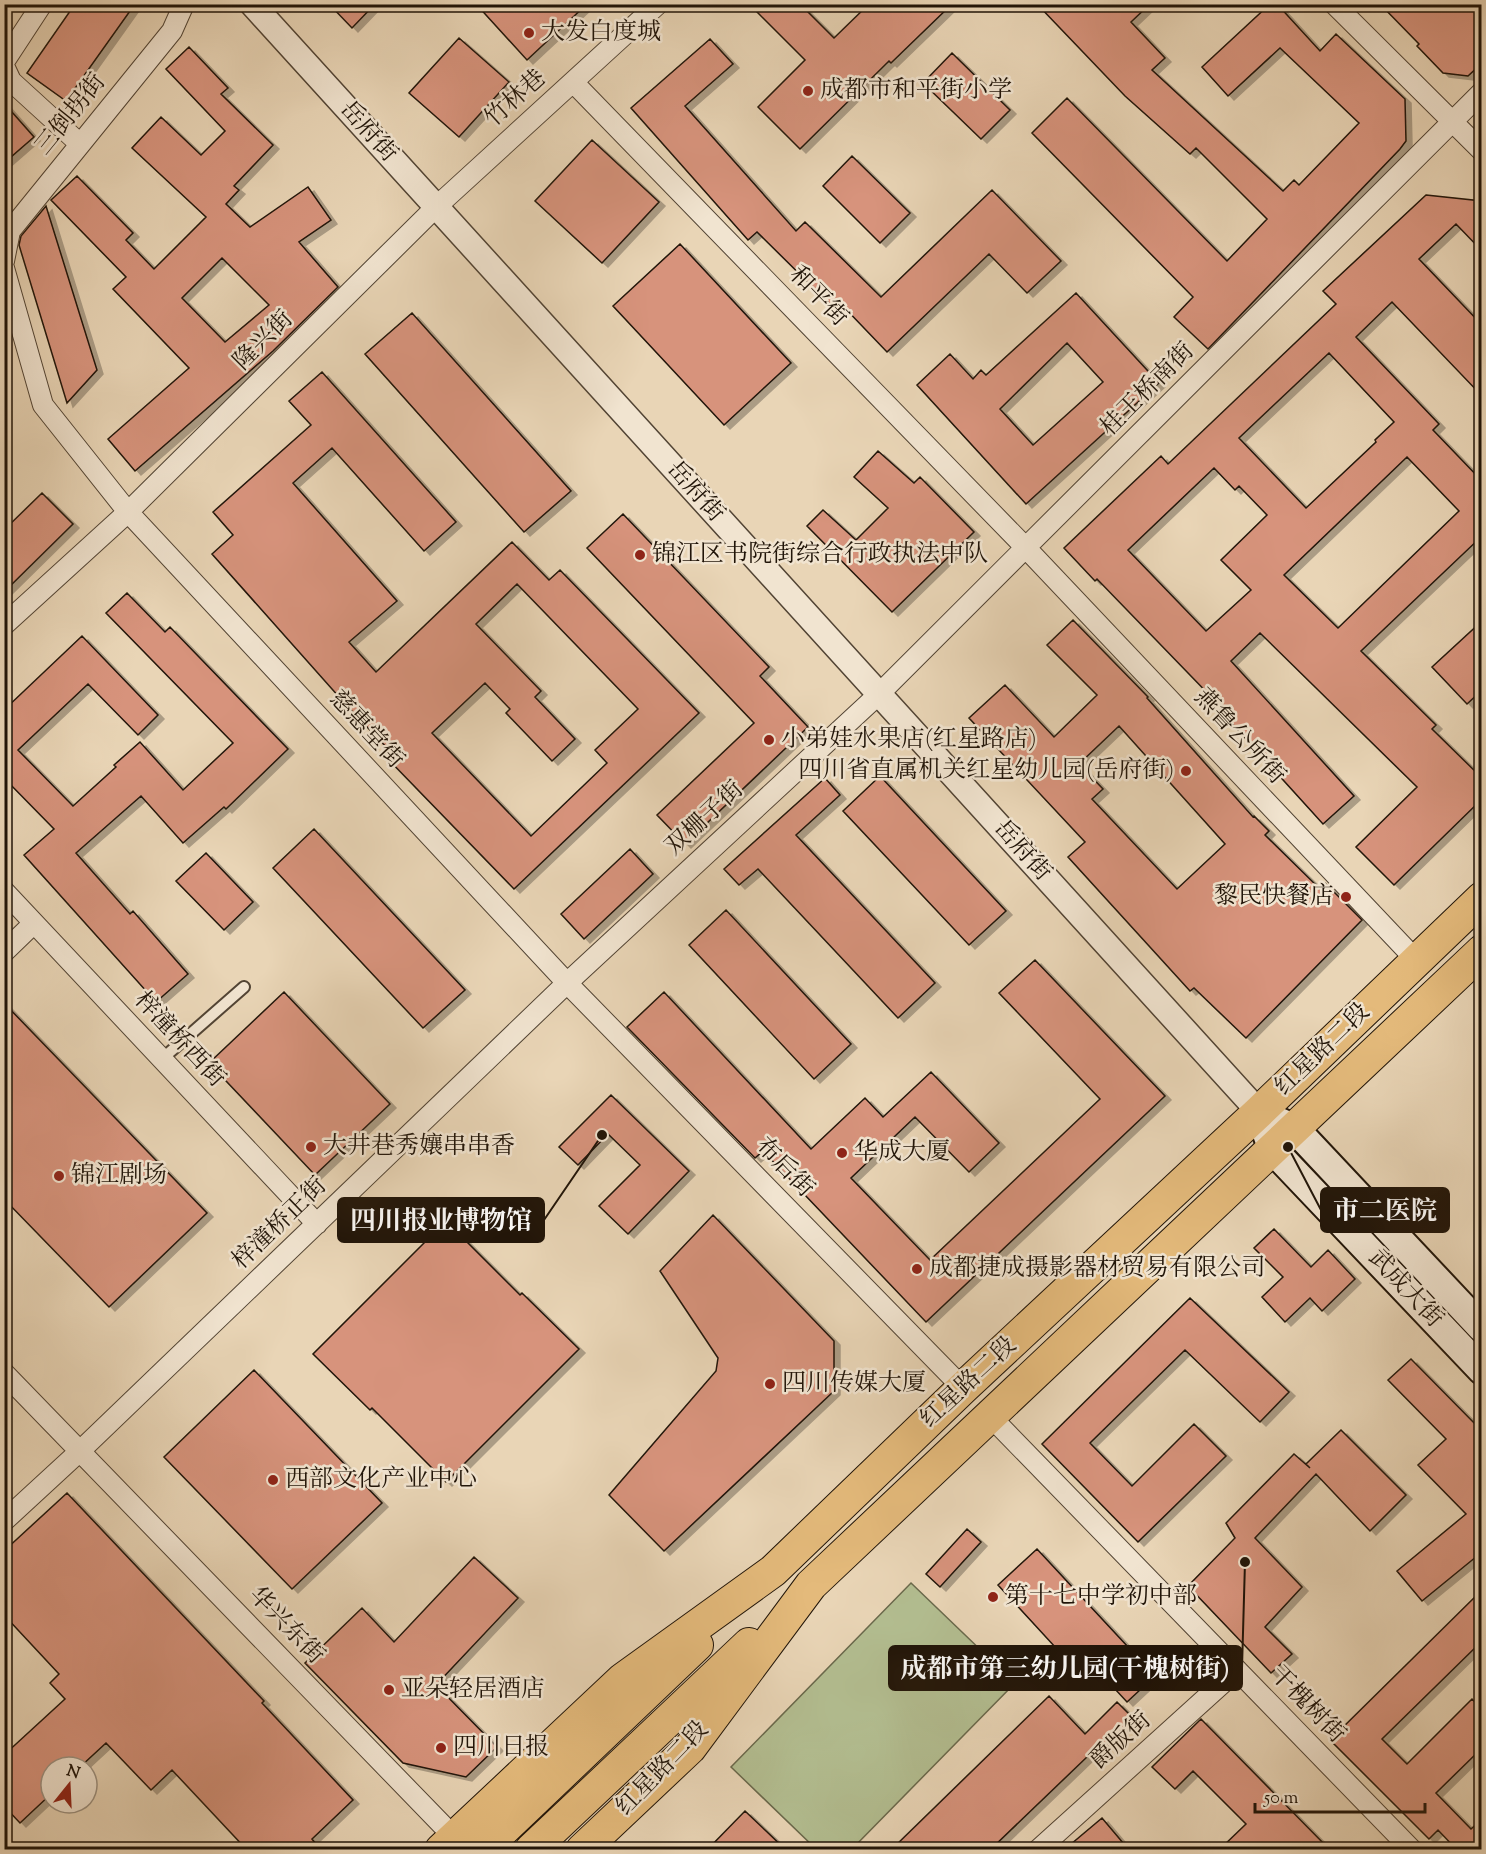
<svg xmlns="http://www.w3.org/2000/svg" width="1486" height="1854" viewBox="0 0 1486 1854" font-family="'Sorts Mill Goudy','Noto Serif SC',serif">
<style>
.green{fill:#b3be91;stroke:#6a694c;stroke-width:1.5}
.building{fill:#d7937c;stroke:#201408;stroke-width:1.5;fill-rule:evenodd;filter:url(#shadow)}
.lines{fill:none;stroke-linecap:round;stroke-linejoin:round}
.service-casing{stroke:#524434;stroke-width:14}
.minor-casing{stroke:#524434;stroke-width:22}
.tertiary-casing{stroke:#524434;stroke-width:27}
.secondary-casing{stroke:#201408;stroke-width:32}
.primary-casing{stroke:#201408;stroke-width:34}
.service{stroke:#f1e4d0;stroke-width:10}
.minor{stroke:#f1e4d0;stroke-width:20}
.tertiary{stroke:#f1e4d0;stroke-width:24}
.secondary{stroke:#f1e4d0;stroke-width:28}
.primary{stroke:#e4ba7b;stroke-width:32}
.poi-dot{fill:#8f2418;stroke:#f1e4d0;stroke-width:2}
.labels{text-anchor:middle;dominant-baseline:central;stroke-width:5;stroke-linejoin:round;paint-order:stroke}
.poi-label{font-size:24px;fill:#201408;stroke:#f1e4d0;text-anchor:start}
.street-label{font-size:24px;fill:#201408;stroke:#f1e4d0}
.leader{fill:none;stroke:#201408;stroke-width:2}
.callout-dot{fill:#201408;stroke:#f1e4d0;stroke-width:2}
.callout{fill:#201408;stroke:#201408;stroke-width:2}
.callout-label{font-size:26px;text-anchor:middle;font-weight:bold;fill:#fff}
</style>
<defs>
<filter id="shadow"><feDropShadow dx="6" dy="4" stdDeviation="0" flood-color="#0004"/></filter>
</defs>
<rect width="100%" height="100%" fill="#e9d5b6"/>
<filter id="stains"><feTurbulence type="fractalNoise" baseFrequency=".00333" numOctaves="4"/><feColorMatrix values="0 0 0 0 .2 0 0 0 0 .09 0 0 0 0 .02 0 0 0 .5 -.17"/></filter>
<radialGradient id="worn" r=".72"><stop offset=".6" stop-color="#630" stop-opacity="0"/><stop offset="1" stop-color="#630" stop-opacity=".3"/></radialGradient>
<!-- green -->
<path class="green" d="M911 1583 1015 1683 852 1849H816L731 1767Z"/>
<!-- building -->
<path class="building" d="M75 4H135L66 101 27 73Z
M329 4H375L352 28Z
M476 4H587L527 60Z
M749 4H800L834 38 869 4H952L891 63 889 61 800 149 758 107 805 60Z
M1037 4H1150L1131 22 1165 58 1152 70 1283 191 1294 180 1299 185 1359 123 1280 48 1228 96 1202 67 1270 4H1277L1320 51 1336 34 1405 99 1406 141 1400 149 1208 349 1174 317 1193 297 1032 133 1067 98 1227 261 1267 219 1196 148 1190 154 1125 96Z
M1380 4H1482V63L1468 76 1443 73 1417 46 1419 44Z
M459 38 509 82 459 137 409 93Z
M710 39 733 64 685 106 796 231 805 222 881 297 992 190 1061 261 1027 293 989 254 887 352 840 303 834 308 757 232 748 240 631 108Z
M189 47 228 88 221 94 273 145 234 186 239 190 226 204 250 227 308 187 331 220 299 242 338 287 273 351 135 471 108 439 189 368 113 289 126 277 51 200 77 176 133 233 126 240 154 269 206 217 132 148 161 117 201 155 225 131 166 69ZM222 258 269 305 225 342 182 298Z
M952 53 1010 110 981 139 923 83Z
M4 103 34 137 4 163Z
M592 140 659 202 602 263 535 201Z
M852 156 910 213 880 243 823 186Z
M1426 195 1482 201V251L1456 224 1419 259 1482 325V396L1392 302 1356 337 1439 424 1433 430 1482 481V536L1361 651 1436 725 1432 729 1482 778V799L1394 885 1356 847 1417 787 1260 633 1231 661 1354 796 1323 824 1217 707 1219 705 1097 579 1095 581 1064 548 1161 456 1168 464 1336 304 1323 291ZM1329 353 1394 422 1375 440 1376 442 1306 508 1239 438ZM1407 457 1459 511 1338 628 1284 575ZM1214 468 1235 490 1239 486 1267 515 1221 560 1251 590 1206 631 1128 550Z
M46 206 97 370 67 403 19 245 21 236Z
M680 244 791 363 724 425 613 306Z
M1076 293 1159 383 1026 504 917 385 950 354 973 379 981 370 986 375ZM1067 343 1103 382 1033 445 1000 409Z
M412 313 571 491 524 532 365 354Z
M322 372 456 522 424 551 332 448 293 483 397 601 349 642 376 672 512 542 549 580 560 570 699 713 514 889 384 755 389 750 348 707 212 554 233 535 213 512 311 425 289 401ZM517 584 638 709 595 750 607 763 531 836 432 733 485 683 510 709 506 713 552 761 575 739 535 697 541 691 476 624Z
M878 451 914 483 920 477 974 532 892 612 807 526 823 510 856 540 888 508 854 477Z
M42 493 73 524 4 592V530Z
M623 514 769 667 760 676 808 727 685 844 657 815 754 723 587 548Z
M127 593 165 632 170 627 288 749 226 809 224 807 183 843 141 796 76 853 130 914 133 911 188 974 156 1002 24 855 54 829 4 778V710L82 636 158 715 138 735 88 684 18 750 73 806 116 767 114 765 140 742 183 790 233 743 106 613Z
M1073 620 1148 697 1147 698 1253 817 1254 816 1269 831 1265 835 1320 889 1325 883 1362 920 1246 1038 1194 988 1190 991 1068 857 1085 842 969 718 1005 685 1054 737 1097 695 1047 645ZM1119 726 1225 844 1177 889 1092 799 1103 789 1079 764Z
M1482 621V690L1467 704 1432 667Z
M880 776 1006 911 969 945 843 811Z
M825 778 840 795 796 835 935 983 898 1018 758 869 739 885 724 869Z
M314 829 465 990 423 1028 273 868Z
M630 849 653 874 584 939 561 914Z
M206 853 253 902 224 930 176 881Z
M726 910 851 1044 814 1079 689 945Z
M1035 960 1165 1096 926 1322 763 1151 755 1158 627 1027 664 992 811 1149 865 1098 883 1117 931 1072 999 1143 969 1172 915 1117 851 1178 930 1260 1100 1099 999 993Z
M284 992 390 1104 315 1175 209 1063Z
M4 1003 207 1213 109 1307 4 1199Z
M611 1095 689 1171 628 1234 599 1206 640 1165 608 1134 578 1165 559 1147Z
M713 1215 834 1341V1391L664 1551 609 1495 716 1371 718 1358 660 1271Z
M446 1221 520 1295 522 1293 579 1349 446 1482 372 1408 370 1410 313 1354Z
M1274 1229 1311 1267 1328 1250 1355 1279 1322 1311 1310 1298 1285 1322 1262 1297 1283 1277 1254 1248Z
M1190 1298 1289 1392 1260 1422 1185 1350 1090 1443 1132 1486 1194 1424 1226 1456 1138 1542 1042 1444Z
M1411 1359 1482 1431V1552L1422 1601 1397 1571 1466 1514 1418 1465 1446 1439 1388 1380Z
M254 1370 382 1503 292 1589 164 1457Z
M1341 1430 1406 1495 1370 1531 1316 1474 1255 1538 1302 1587 1265 1627 1292 1654 1271 1673 1188 1586 1235 1538 1226 1523 1294 1454 1310 1468 1306 1464Z
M67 1493 264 1701 262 1703 353 1800 312 1839 321 1850H247L172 1770 151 1790 106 1743 80 1767H51V1794L20 1823 4 1806V1755L65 1699 50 1683 59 1674 4 1615V1551Z
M967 1529 981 1542 940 1587 926 1574Z
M1037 1549 1155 1676 1127 1702 1078 1649 1067 1660 998 1585Z
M474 1557 518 1598 436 1685 497 1747 466 1777 403 1763 305 1663 362 1608 394 1642Z
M1482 1590V1641L1382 1739 1407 1764 1472 1699 1482 1709V1748L1436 1793 1471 1829 1482 1819V1850H1457L1438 1830 1429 1839 1330 1740Z
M1049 1696 1085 1734 1117 1702 1133 1718 1091 1759 1088 1756 990 1850H891Z
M1201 1719 1330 1850H1219L1246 1824 1193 1771 1175 1789 1152 1767Z
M745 1811 786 1850H707Z
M1102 1818 1129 1850H1064Z"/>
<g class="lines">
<defs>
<path id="service" d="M162 1059 244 987"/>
<path id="minor" d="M1334 4 1482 151
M4 62 42 4
M4 66 11 81 80 144
M573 82 1026 548 1416 960
M4 261 10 231 172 31 184 4
M4 268 43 405 128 512 567 983 963 1388
M4 625 128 512 436 207 658 4
M4 891 317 1224
M4 952 34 923
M4 1373 454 1837
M990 1416 1412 1850
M4 1521 80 1451 567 983 879 694 1482 92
M1038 1850 1237 1670"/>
<path id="tertiary" d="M252 4 1259 1112"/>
<path id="secondary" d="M1259 1112 1273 1150 1482 1370
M1275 1120 1295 1129 1482 1328"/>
<path id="primary" d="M441 1850 623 1679 773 1571 963 1388 1259 1112 1482 898
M482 1850 697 1645
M531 1850 749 1644
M582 1850 690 1748 811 1585 1482 951"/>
</defs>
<!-- service casing -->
<use href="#service" class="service-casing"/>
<!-- minor casing -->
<use href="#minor" class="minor-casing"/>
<!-- tertiary casing -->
<use href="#tertiary" class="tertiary-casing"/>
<!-- secondary casing -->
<use href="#secondary" class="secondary-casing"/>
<!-- primary casing -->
<use href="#primary" class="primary-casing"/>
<!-- service -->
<use href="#service" class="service"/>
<!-- minor -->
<use href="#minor" class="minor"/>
<!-- tertiary -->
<use href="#tertiary" class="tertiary"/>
<!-- secondary -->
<use href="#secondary" class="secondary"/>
<!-- primary -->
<use href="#primary" class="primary"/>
</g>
<!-- markers -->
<g class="poi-dot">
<circle cx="529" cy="33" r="6"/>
<circle cx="808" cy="91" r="6"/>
<circle cx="640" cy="555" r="6"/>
<circle cx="769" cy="740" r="6"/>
<circle cx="1186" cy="771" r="6"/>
<circle cx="1346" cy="897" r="6"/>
<circle cx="311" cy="1147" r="6"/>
<circle cx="842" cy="1153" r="6"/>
<circle cx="59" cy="1176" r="6"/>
<circle cx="917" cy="1269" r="6"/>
<circle cx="770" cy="1384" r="6"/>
<circle cx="273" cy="1480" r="6"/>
<circle cx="993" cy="1597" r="6"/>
<circle cx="389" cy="1690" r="6"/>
<circle cx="441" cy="1748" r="6"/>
</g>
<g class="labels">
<!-- poi labels -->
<g class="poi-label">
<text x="541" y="33">大发白度城</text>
<text x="820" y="91">成都市和平街小学</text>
<text x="652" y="555">锦江区书院街综合行政执法中队</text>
<text x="781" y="740">小弟娃水果店(红星路店)</text>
<text x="1174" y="771" text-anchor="end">四川省直属机关红星幼儿园(岳府街)</text>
<text x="1334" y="897" text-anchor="end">黎民快餐店</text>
<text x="323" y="1147">大井巷秀孃串串香</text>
<text x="854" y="1153">华成大厦</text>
<text x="71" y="1176">锦江剧场</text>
<text x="929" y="1269">成都捷成摄影器材贸易有限公司</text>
<text x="782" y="1384">四川传媒大厦</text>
<text x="285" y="1480">西部文化产业中心</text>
<text x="1005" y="1597">第十七中学初中部</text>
<text x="401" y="1690">亚朵轻居酒店</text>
<text x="453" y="1748">四川日报</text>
</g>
<!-- street labels -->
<g class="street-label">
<text transform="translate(516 99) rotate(-42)">竹林巷</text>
<text transform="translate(71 115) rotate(-51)">三倒拐街</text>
<text transform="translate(368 132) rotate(48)">岳府街</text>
<text transform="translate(818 297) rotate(46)">和平街</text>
<text transform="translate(264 341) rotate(-45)">隆兴街</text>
<text transform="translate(1148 390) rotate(-45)">桂王桥南街</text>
<text transform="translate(695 492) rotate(48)">岳府街</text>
<text transform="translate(366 730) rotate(47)">慈惠堂街</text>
<text transform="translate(1239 737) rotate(47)">燕鲁公所街</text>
<text transform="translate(705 819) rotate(-43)">双栅子街</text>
<text transform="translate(1022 851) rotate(48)">岳府街</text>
<text transform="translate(179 1040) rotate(47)">梓潼桥西街</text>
<text transform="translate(1323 1050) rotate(-44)">红星路二段</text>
<text transform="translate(784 1168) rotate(46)">布后街</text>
<text transform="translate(280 1224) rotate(-44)">梓潼桥正街</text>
<text transform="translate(1405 1289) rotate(47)">武成大街</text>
<text transform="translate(969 1383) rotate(-43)">红星路二段</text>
<text transform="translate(286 1626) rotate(46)">华兴东街</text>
<text transform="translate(1307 1705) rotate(46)">干槐树街</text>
<text transform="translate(1121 1741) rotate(-42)">爵版街</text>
<text transform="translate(663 1769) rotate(-46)">红星路二段</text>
</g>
</g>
<!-- callouts -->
<path class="leader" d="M1288 1147L1321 1210M602 1135L544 1220M1245 1562L1242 1668"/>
<g class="callout-dot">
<circle cx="1288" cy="1147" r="6"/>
<circle cx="602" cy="1135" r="6"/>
<circle cx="1245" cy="1562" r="6"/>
</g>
<g class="callout">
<rect x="1321" y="1188" width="128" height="44" rx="6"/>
<rect x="338" y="1198" width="206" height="44" rx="6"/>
<rect x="889" y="1646" width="353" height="44" rx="6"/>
</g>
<g class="callout-label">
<text x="1385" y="1219">市二医院</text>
<text x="441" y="1229">四川报业博物馆</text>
<text x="1065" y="1677">成都市第三幼儿园(干槐树街)</text>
</g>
<!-- margin -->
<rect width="1486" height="1854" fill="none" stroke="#e9d5b6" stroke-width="24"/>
<rect x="6" y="6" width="1474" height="1842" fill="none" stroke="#201408" stroke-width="3"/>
<rect x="12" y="12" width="1462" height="1830" fill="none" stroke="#201408" stroke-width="1.5"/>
<!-- north arrow -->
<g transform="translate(69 1785) rotate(18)"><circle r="28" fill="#f1e4d0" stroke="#9d9180" stroke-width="1.5"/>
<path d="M0-4.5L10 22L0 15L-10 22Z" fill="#8f2418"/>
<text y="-9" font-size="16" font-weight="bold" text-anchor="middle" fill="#201408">N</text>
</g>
<!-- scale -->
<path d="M1255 1803v9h170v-9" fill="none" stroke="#201408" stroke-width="3"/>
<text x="1264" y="1803" font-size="18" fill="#201408" stroke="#f1e4d0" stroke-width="4.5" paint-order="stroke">50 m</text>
<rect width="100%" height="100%" filter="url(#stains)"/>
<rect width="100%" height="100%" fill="url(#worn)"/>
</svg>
